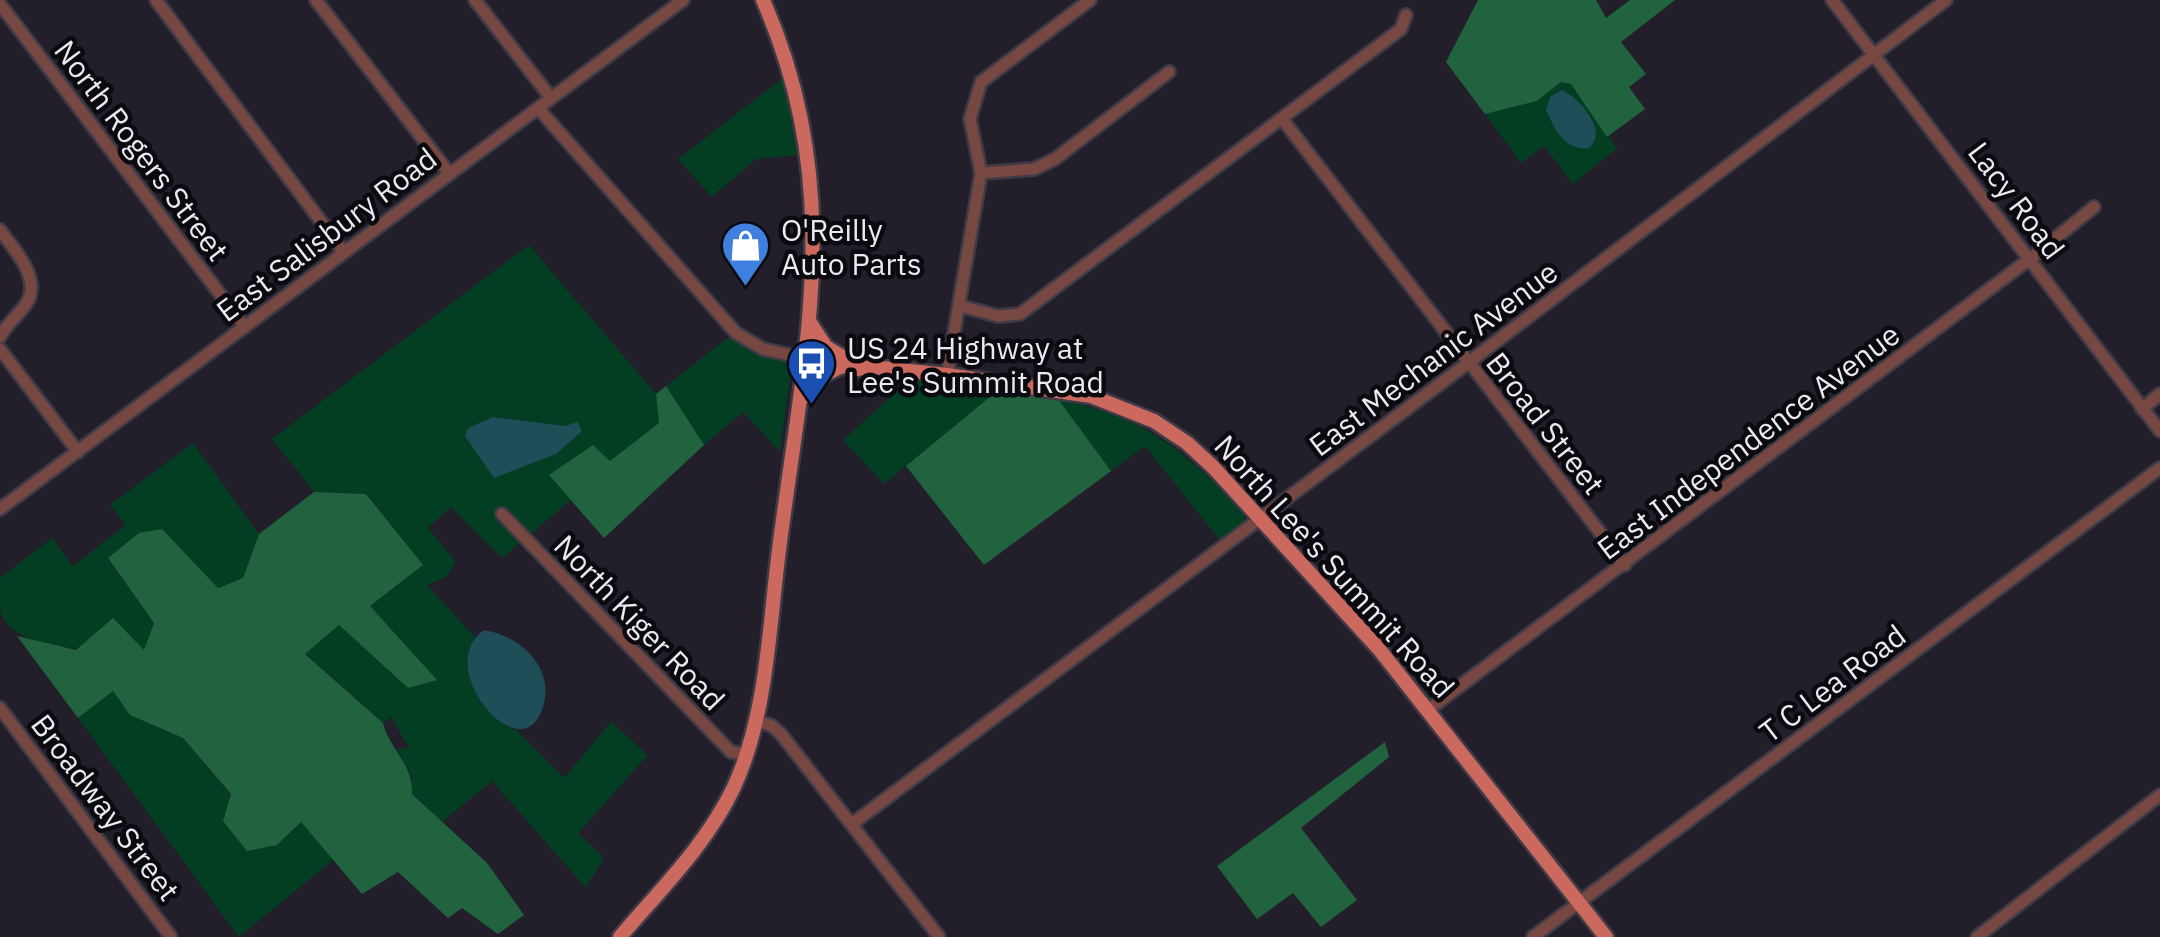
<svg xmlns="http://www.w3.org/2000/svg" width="2160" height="937" viewBox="0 0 2160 937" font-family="'IBM Plex Sans',sans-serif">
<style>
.green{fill:#033d22}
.forest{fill:#21633f}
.water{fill:#1f4e58}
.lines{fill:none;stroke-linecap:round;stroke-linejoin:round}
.minor-casing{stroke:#3e3b47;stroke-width:16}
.major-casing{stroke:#3e3b47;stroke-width:19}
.minor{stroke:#774741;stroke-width:11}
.major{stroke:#cb695f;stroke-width:14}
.labels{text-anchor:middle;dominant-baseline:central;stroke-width:9;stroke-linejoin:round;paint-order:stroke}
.street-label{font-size:30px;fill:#ebe9f1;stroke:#0b0a0f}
.poi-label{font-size:30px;fill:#ebe9f1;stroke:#0b0a0f;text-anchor:start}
</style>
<rect width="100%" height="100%" fill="#221f2b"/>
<!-- green -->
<path class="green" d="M782 79 800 155 756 159 712 197 678 159Z
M1561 82 1571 83 1617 148 1573 184 1544 146 1521 163 1485 114 1537 101Z
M529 245 656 394 659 423 610 462 550 476 571 500 502 558 451 507 428 528 456 562 446 577 427 585 475 637C459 666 475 686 492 710 500 720 504 727 516 730L564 778 611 722 648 755 578 833 604 858 586 888 492 781 442 822 412 793V777L397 749 409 748 391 717 383 723 305 653 339 625 408 688 370 606 422 566 367 494 314 492 272 439Z
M731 335 752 350 789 362 791 370 780 452 743 412 704 445 666 386Z
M908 381 997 391 884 484 843 440Z
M1058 399C1147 419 1183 448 1244 514V524L1222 543 1145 446 1111 471Z
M193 443 259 534 243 578 217 588 161 529 108 559 154 623 144 651C108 650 11 655 0 610 0 601 0 588 0 578L52 538 73 566 126 525 110 505Z
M113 691 133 716 183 738 231 795 223 821 277 845 301 822 333 860 239 937 78 718Z"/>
<!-- forest -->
<path class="forest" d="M1478 0H1596L1606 18 1630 0H1675L1621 42 1646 74 1629 87 1645 109 1607 137 1571 84 1561 82 1537 101 1485 114 1446 62Z
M666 386 704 445 604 538 549 475 593 445 610 461 659 423 656 394Z
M997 391 1058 399 1111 471 984 565 906 466Z
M314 492 366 494 423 565 370 606 437 680 408 688 339 625 305 654 383 723C390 751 413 762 412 794L487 863 524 915 498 934 462 908 448 918 398 872 362 894 301 822 277 845 247 851 223 821 231 794 183 738 130 715 113 691 78 718 17 636 76 650 113 618 144 650 154 623 108 558 139 533 162 529 218 588 243 578 259 534Z
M1385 742 1389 757 1301 828 1357 900 1321 927 1293 893 1257 919 1217 866Z"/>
<!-- water -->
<path class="water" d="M1562 90C1580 99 1609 131 1589 148 1564 151 1555 129 1546 110L1550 97Z
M493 417 565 426 578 422 582 431 556 454 494 478 465 436 468 428Z
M484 630C520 636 555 667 543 707 522 775 431 667 484 630Z"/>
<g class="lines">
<defs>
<path id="minor" d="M156 0 343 251
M316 0 449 173
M475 0 551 98
M1832 0 2160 431
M0 4 245 327
M538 108 736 333 763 349 804 358
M1283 120 1625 565
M981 173 1034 169 1055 159 1169 72
M0 230C14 249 43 280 26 304 18 316 6 324 0 337
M960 306 998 316 1020 314 1401 29 1406 15
M0 349 78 452
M947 375 981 173 970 119 981 82 1090 0
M2142 409 2160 394
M0 509 683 0
M502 514 731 752 746 754
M0 708 171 937
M1428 710 2031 258 2094 207
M755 720 772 726 781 734 939 937
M852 824 1468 363 1946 0
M1533 937 2160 468
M1977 937 2160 795"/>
<path id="major" d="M809 321 826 347 846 359
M804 358 856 369 873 367 947 375 1091 396 1154 421 1187 443 1213 467 1379 649 1606 937
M802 398 816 379 838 368
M620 937C660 890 707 844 734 787 767 715 769 628 779 550 804 352 847 192 763 0"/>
</defs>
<!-- minor casing -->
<use href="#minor" class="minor-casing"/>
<!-- major casing -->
<use href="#major" class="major-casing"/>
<!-- minor -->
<use href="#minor" class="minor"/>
<!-- major -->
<use href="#major" class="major"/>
</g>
<!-- icons -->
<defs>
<symbol id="shop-pin" viewBox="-11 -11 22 30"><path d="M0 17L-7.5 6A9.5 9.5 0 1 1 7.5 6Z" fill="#3f7fe0" stroke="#0b0a0f"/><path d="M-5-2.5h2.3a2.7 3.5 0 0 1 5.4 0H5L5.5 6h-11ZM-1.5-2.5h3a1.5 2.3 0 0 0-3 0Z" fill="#fff"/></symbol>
<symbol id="bus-pin" viewBox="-11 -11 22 30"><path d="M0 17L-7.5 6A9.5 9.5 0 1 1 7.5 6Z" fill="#1a4fb4" stroke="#0b0a0f"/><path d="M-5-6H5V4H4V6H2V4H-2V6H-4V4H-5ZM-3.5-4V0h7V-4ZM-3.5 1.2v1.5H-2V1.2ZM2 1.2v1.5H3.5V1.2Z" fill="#fff"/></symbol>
</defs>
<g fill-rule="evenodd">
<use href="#shop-pin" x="718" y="218" width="55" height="75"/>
<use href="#bus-pin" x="784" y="336" width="55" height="75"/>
</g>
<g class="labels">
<!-- street labels -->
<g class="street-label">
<text transform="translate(142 150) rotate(53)">North Rogers Street</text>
<text transform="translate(2017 200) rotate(53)">Lacy Road</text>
<text transform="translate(326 234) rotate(-37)">East Salisbury Road</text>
<text transform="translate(1433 358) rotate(-37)">East Mechanic Avenue</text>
<text transform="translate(1546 423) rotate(52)">Broad Street</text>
<text transform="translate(1748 441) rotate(-37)">East Independence Avenue</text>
<text transform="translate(1335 566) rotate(48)">North Lee's Summit Road</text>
<text transform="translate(640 622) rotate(46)">North Kiger Road</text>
<text transform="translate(1832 683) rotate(-37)">T C Lea Road</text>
<text transform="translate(106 807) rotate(53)">Broadway Street</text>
</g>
<!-- poi labels -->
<g class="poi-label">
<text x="781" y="229">O'Reilly<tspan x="781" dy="34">Auto Parts</tspan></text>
<text x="847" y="347">US 24 Highway at<tspan x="847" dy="34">Lee's Summit Road</tspan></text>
</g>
</g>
</svg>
